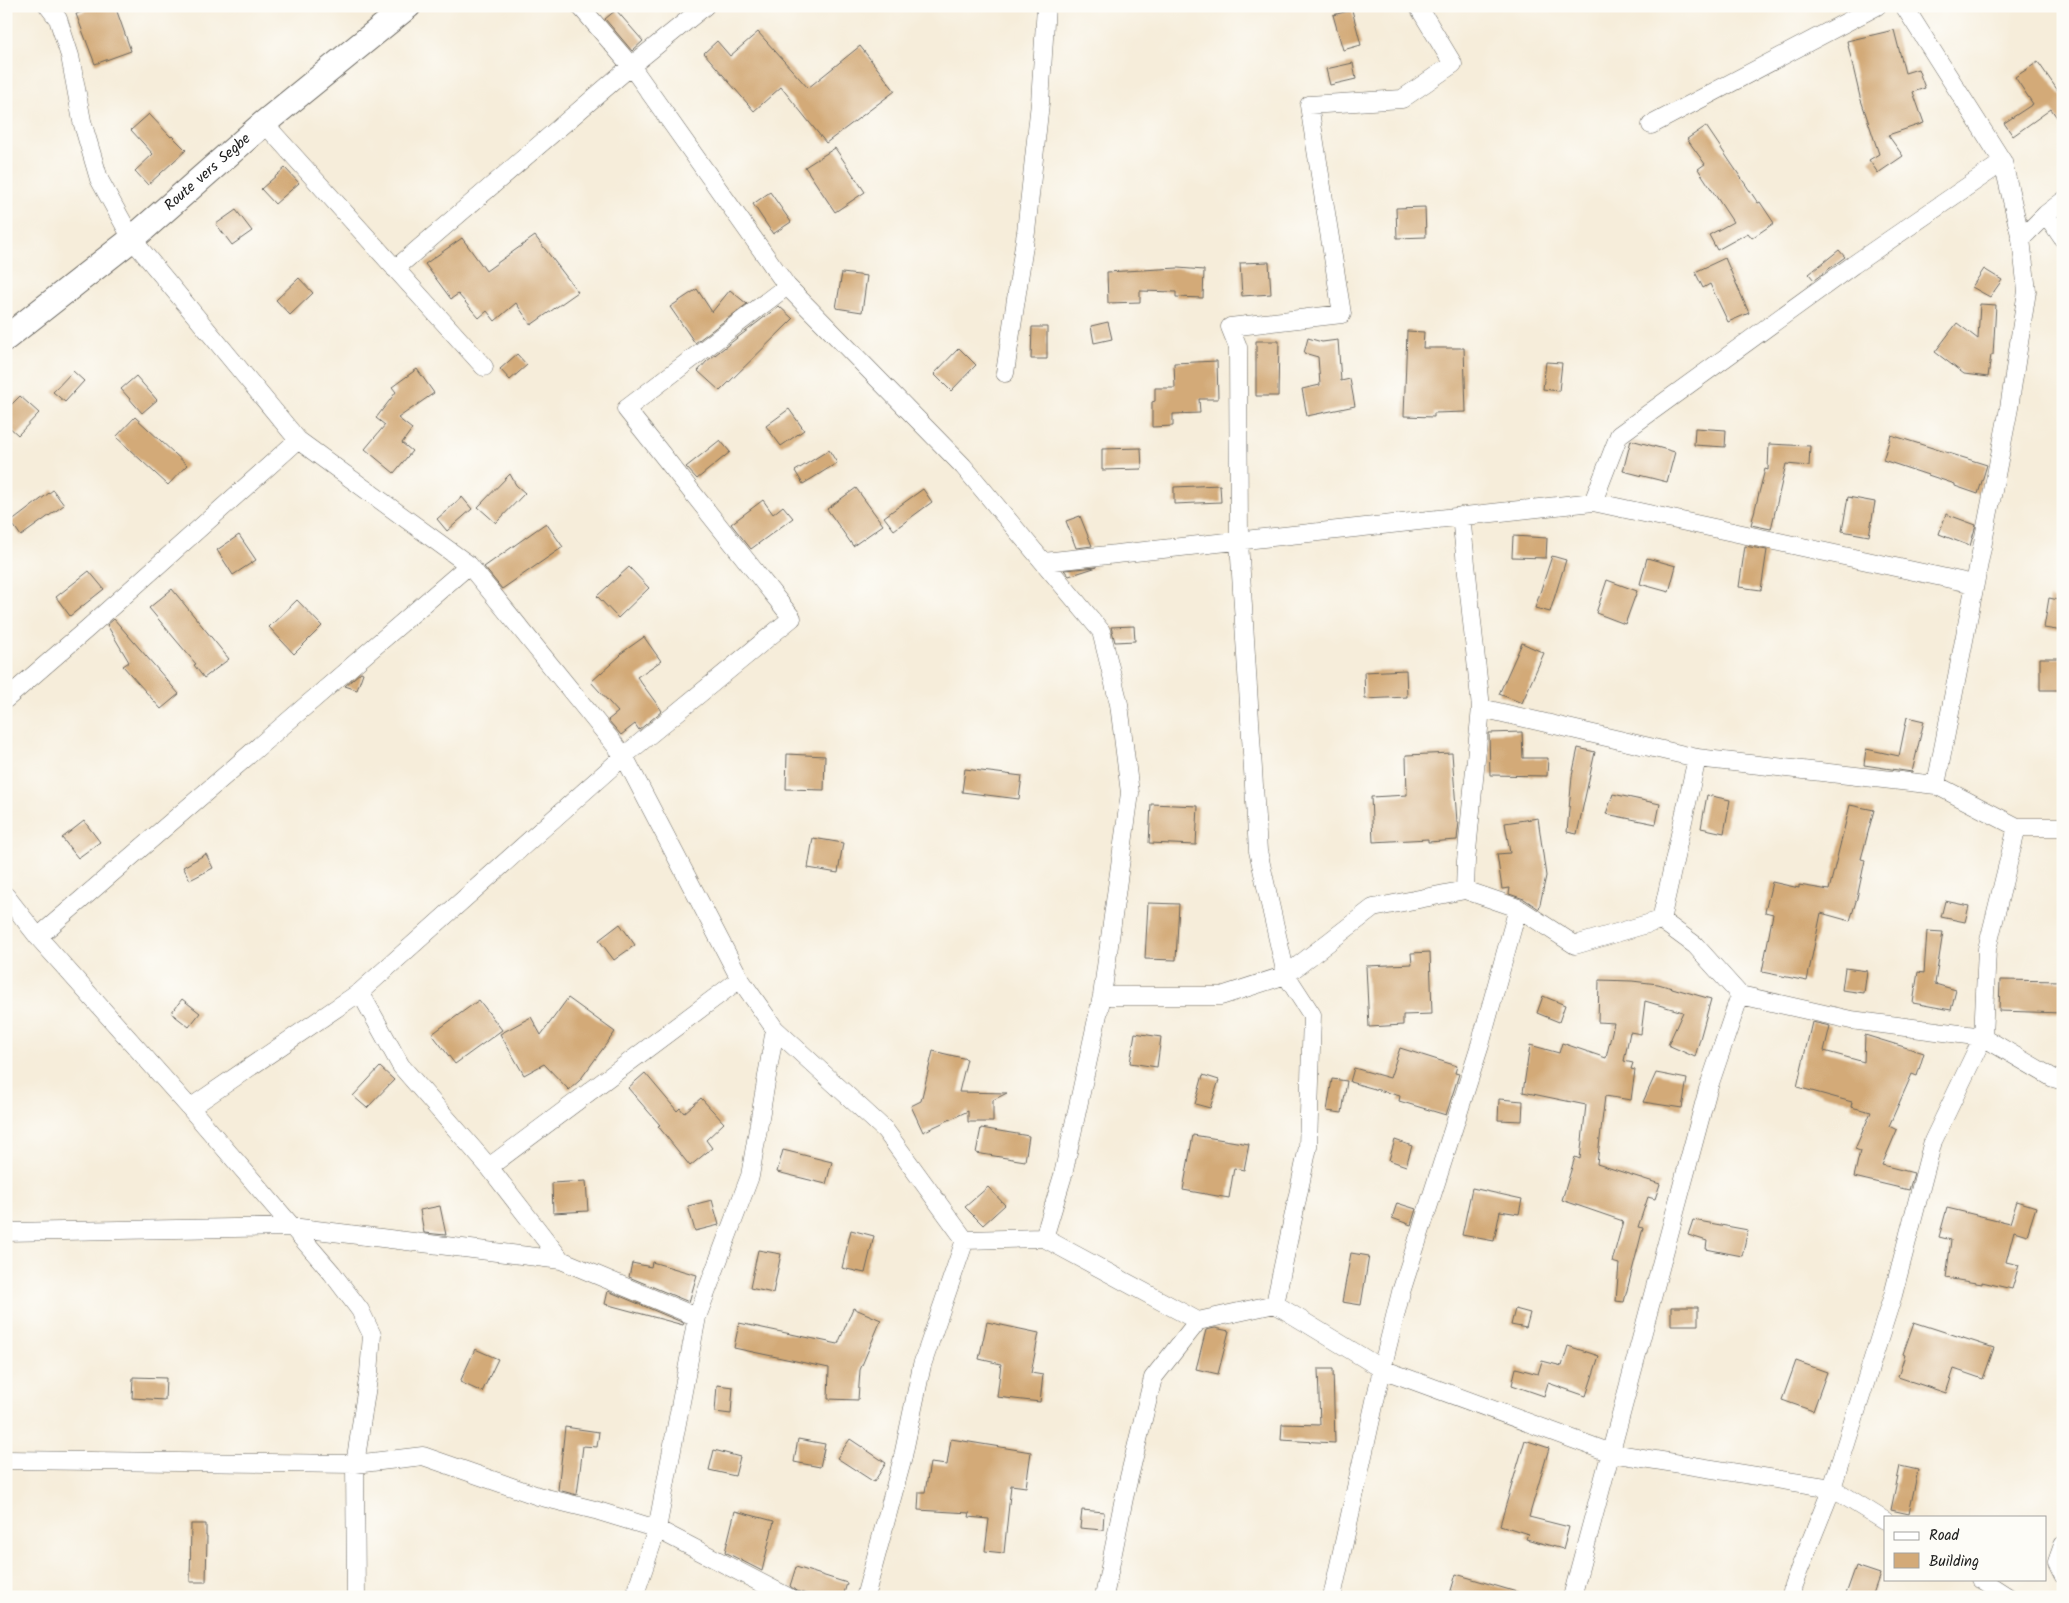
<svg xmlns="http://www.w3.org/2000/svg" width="2069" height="1603" viewBox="0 0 2069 1603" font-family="Kalam,sans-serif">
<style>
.building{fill:#d3aa78}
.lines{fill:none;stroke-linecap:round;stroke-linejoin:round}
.minor-casing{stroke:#68655e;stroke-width:19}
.secondary-casing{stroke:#68655e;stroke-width:27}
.minor{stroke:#fff;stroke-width:18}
.secondary{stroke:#fff;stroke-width:25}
.labels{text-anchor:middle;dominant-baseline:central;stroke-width:4.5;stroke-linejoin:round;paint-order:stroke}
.street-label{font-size:15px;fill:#1c1c1c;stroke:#fdfcf7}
</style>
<rect width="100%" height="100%" fill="#fdfcf7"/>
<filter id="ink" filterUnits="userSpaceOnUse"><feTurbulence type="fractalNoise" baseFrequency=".02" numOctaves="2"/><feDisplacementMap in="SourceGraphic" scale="10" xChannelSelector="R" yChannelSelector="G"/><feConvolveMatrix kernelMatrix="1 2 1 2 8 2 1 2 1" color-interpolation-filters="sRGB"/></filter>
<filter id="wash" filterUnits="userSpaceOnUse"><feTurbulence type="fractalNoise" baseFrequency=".0096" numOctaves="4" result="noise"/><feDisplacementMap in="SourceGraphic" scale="20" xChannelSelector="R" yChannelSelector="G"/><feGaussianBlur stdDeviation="1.12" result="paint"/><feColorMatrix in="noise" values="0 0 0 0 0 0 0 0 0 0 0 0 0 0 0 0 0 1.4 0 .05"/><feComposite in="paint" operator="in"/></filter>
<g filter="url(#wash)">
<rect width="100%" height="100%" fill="#f6edda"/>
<g id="blocks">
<!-- building -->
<path class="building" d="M98 6H115L131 51 95 64 76 14Z
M616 10 643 41 632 51 605 19Z
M1352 10 1361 45 1343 50 1333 15Z
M1894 30 1905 73 1918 69 1925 88 1913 92 1924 123 1888 135 1903 156 1878 173 1869 160 1879 154 1860 97 1847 41Z
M758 32 808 88 860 46 895 91 826 143 781 87 754 111 704 53 717 41 730 56Z
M2038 62 2063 98V126L2051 109 2013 136 2004 123 2033 104 2015 77Z
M1353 63 1356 79 1330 85 1326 69Z
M149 114 171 137 172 136 186 150 148 185 135 171 153 154 131 130Z
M1706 126 1758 203 1760 202 1774 223 1752 238 1748 233 1717 250 1709 235 1733 222 1698 169 1705 164 1687 139Z
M835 148 865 192 835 212 805 167Z
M285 168 299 183 275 204 261 189Z
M770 192 791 222 773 234 753 204Z
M1425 207 1426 237 1397 238 1396 208Z
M236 210 252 231 232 245 216 224Z
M535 236 578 292 531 325 516 303 495 321 487 311 479 318 458 294 451 299 425 264 462 238 486 271Z
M1839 250 1845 257 1814 280 1809 274Z
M1725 258 1749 313 1728 322 1710 284 1703 288 1695 272Z
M1269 262 1271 294 1242 296 1240 263Z
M1178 268 1204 270 1203 298 1176 297V292L1140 291V302L1108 303 1107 272Z
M1984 269 2002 280 1990 297 1972 287Z
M842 273 867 276 862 312 836 308Z
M299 278 313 293 290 315 276 300Z
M697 289 712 312 730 290 747 304 695 343 670 307Z
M1980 304 1996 305 1993 355H1991L1988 377 1964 374 1935 352 1957 323 1978 339Z
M779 306 793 319 720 391 698 371 707 361Z
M1108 322 1112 339 1094 343 1091 326Z
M1032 327H1047V359H1031Z
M1407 331 1424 332 1423 348H1464L1466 412 1434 413V417L1404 416Z
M1308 338 1322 342 1338 340 1341 381 1350 379 1355 406 1307 416 1302 389 1320 385 1318 357 1304 353Z
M1256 341H1279L1278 396H1256Z
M959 348 976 365 951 391 934 374Z
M517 354 527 365 510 380 500 369Z
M1217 361 1218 399H1199L1200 413 1173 414V426L1152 427V402L1155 401V388H1175L1174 363Z
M1546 362 1562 363 1559 391 1543 389Z
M417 369 434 393 398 418 412 429 402 443 412 451 394 473 365 449 385 425 376 418 396 392 392 387Z
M73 371 84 381 65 402 53 392Z
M136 376 157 400 142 413 121 389Z
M20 396 39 413 18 435 6 424V410Z
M789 409 804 430 781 446 766 426Z
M135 417 187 465 168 485 116 437Z
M1695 428 1726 430 1725 447 1694 445Z
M1891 435 1987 465 1978 494 1955 486V484L1883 460Z
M720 440 730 452 697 479 686 467Z
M1631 440 1675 452 1667 482 1623 471Z
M1769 444 1810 446 1809 466 1786 464 1771 529 1751 525 1765 469 1768 470Z
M1141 448 1142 469 1102 470V449Z
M829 450 837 463 803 484 795 471Z
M510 474 516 485 525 493 496 523 478 507Z
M1220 485 1221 502 1174 504V487Z
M856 488 883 525 853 546 827 509Z
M923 489 932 502 894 530 884 517Z
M53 490 64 505 21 536 11 522Z
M462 497 472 509 447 531 437 519Z
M1848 497 1875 502 1869 536 1842 531Z
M763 500 773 514 783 506 793 518 751 549 731 524Z
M1946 514 1976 525 1970 546 1939 534Z
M1080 516 1092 546 1076 548 1066 521Z
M546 523 563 547 502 589 484 567Z
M239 535 256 560 233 575 217 550Z
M1513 536 1547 538 1546 558 1512 557Z
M1745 546 1767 550 1761 590 1739 587Z
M1552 556 1566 560 1550 612 1535 608Z
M1647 558 1676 566 1669 592 1640 584Z
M629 567 649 588 618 618 597 596Z
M1097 567 1069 576 1064 570Z
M89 571 104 589 70 616 56 597Z
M1607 580 1637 591 1625 624 1596 613Z
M172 589 229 659 204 678 194 665 196 664 149 608Z
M2049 598 2063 601V631L2044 628Z
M297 600 322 626 294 654 269 627Z
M114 619 179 694 161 709 123 666 129 662 107 625Z
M1134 626 1135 641 1115 642 1111 627Z
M644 637 661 661 637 677 662 711 639 730 635 724 621 735 608 720 618 712 591 682 621 655 620 654Z
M1522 643 1544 653 1522 703 1499 694Z
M2040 658H2063V690H2040Z
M1406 670 1407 697 1365 699 1364 672Z
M361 672 363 673 357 690 345 686Z
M1907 717 1924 721 1912 772 1864 765 1866 749 1899 756Z
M1522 732 1523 758H1548L1547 776 1490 775 1489 733Z
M1578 748 1595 752 1577 834 1567 832 1572 776Z
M1452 753 1457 822H1459L1457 840 1428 842V839L1373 842 1371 797 1407 795 1406 755Z
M787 754 825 756 824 790 786 789Z
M965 769 1022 776 1019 799 962 792Z
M1613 794 1660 804 1656 824 1606 814Z
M1707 795 1730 800 1724 833 1701 828Z
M1151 804 1198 806 1196 845 1149 843Z
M1850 805 1874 810 1861 859 1865 860 1857 898 1850 921 1821 913 1807 981 1762 972 1773 914 1765 912 1772 882 1799 888V885L1829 890Z
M1538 818 1546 876 1539 909 1524 899 1509 894 1510 888 1502 889 1497 854 1510 853 1505 823Z
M84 821 100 842 78 858 62 838Z
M813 838 843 843 838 873 808 868Z
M206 854 213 868 190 880 183 867Z
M1945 901 1969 906 1965 922 1941 917Z
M1148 903 1179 904 1176 960 1145 959Z
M620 924 635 945 614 960 599 940Z
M1927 931 1943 932 1935 984 1956 990 1951 1010 1913 1003 1918 972 1924 973Z
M1430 952 1432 1014 1403 1015V1025L1369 1027 1366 966 1412 964 1411 953Z
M1845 968 1867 971 1864 993 1842 990Z
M1599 980 1632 981 1658 984 1711 999 1695 1057 1668 1045 1683 1012 1645 1001 1641 1034 1630 1032 1624 1061 1633 1063 1631 1069 1635 1070 1631 1100 1605 1096 1597 1164 1660 1184 1655 1199 1648 1197 1638 1227 1643 1228 1624 1302 1616 1301 1619 1264 1612 1262 1623 1221 1562 1200 1575 1157 1580 1159 1586 1105 1523 1092 1530 1045 1559 1053 1562 1043 1606 1058 1614 1023 1598 1022Z
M2000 980 2063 981V1013L1999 1011Z
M1543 996 1565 1005 1559 1022 1537 1013Z
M568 998 615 1032 580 1080 569 1090 544 1064 524 1075 500 1034 531 1017 541 1035Z
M182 999 200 1013 189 1027 171 1013Z
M479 1000 502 1030 455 1064 432 1034Z
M1812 1022 1830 1026 1824 1051 1864 1062 1865 1035 1924 1053 1917 1076 1912 1074 1889 1126 1897 1130 1882 1165 1914 1173 1909 1190 1854 1177 1860 1151 1855 1149 1871 1112 1851 1107 1852 1102 1797 1087Z
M1135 1033 1161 1037 1157 1067 1130 1063Z
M1400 1048 1457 1066 1455 1073 1459 1074 1446 1115 1399 1101 1400 1096 1350 1082 1354 1068 1390 1078Z
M933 1051 967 1059 959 1092 1007 1093 993 1100V1122H968V1111L923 1132 911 1106 921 1101Z
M380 1067 394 1080 367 1108 353 1096Z
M645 1073 677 1111 680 1108 684 1113 701 1098 724 1123 706 1140 712 1148 690 1166 658 1126 660 1125 628 1088Z
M1656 1073 1687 1079 1682 1108 1643 1102Z
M1203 1075 1219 1080 1210 1108 1195 1104Z
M1332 1079 1347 1081 1342 1113 1327 1111Z
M1499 1099 1523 1101 1522 1121 1498 1120Z
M981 1128 1029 1136 1025 1161 976 1153Z
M1193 1135 1249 1144 1244 1170 1234 1168 1229 1198 1183 1190Z
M1395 1140 1412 1146 1406 1166 1389 1160Z
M783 1150 832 1162 826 1184 777 1172Z
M586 1181 588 1211 553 1213 552 1183Z
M988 1187 1005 1205 983 1225 965 1207Z
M1472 1188 1522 1199 1519 1214 1500 1211 1494 1241 1462 1235Z
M712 1200 719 1225 695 1231 688 1206Z
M2017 1201 2036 1207 2027 1235 2014 1231 2006 1262 2019 1265 2012 1289 1982 1282V1284L1946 1278 1951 1240 1939 1237 1947 1208 2010 1223Z
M1397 1203 1416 1209 1411 1225 1392 1218Z
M440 1206 446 1235 424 1233 420 1210Z
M1693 1220 1748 1230 1742 1256 1706 1249 1707 1241 1688 1235Z
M851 1230 874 1236 865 1273 842 1268Z
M758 1250 781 1254 773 1293 750 1288Z
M1351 1253 1369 1256 1361 1305 1342 1302Z
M652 1262 697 1275 689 1302 629 1277 632 1263 651 1267Z
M608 1291 684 1323 683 1325 605 1304Z
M1671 1307H1698V1325H1671Z
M853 1308 881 1320 860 1370 858 1400 828 1399 829 1368 734 1348 739 1323 838 1344Z
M1515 1309 1530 1313 1526 1328 1511 1325Z
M987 1322 1039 1333 1031 1373 1043 1375 1040 1402 997 1397 1001 1364 979 1359Z
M1914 1322 1994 1348 1983 1379 1954 1369 1946 1393 1898 1377 1905 1355 1903 1354Z
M1215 1328 1229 1331 1218 1374 1196 1369 1206 1330Z
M1568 1346 1599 1356 1586 1396 1548 1383 1544 1396 1512 1385 1516 1368 1538 1374 1542 1361 1562 1366Z
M475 1349 498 1359 482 1392 460 1382Z
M1796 1361 1827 1372 1813 1411 1782 1400Z
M1318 1369H1333L1335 1443 1281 1440 1282 1424 1320 1425Z
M133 1377 166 1378 165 1400 132 1398Z
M717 1385 733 1387 731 1414 715 1412Z
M565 1427 599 1432 597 1447 583 1446 577 1495 558 1490Z
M798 1439 825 1444 820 1467 794 1462Z
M850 1439 886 1463 874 1482 837 1458Z
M951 1439 1031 1452 1026 1487 1011 1485 1004 1553 985 1551 989 1519 969 1517 970 1513 918 1510 919 1492H925L930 1463 947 1465Z
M1525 1440 1549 1448 1529 1517 1569 1527 1563 1549 1526 1539 1528 1534 1500 1525Z
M714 1450 740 1457 735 1476 709 1470Z
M1900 1466 1918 1470 1909 1514 1891 1510Z
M1082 1510 1104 1512 1103 1530 1080 1528Z
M735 1511 774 1521 762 1571 725 1552Z
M191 1524H206V1536H207L206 1582H190Z
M1856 1566 1880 1574 1872 1597H1845Z
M796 1567 847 1583 843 1597H816L796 1591 790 1586Z
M1456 1574 1520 1593V1597H1449Z"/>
</g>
</g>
<g filter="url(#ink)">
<use href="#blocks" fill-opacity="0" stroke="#68655e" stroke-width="1"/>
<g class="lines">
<defs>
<path id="minor" d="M48 6 58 19 70 56 82 121 99 179 132 239 298 440 469 565 624 756 740 979 775 1029 885 1130 965 1240 922 1365 902 1461 865 1597
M580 6 631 66 787 286 963 466 1101 631 1119 704 1130 793 1102 996
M1904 6 2003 162
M264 123 484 367
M1651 125 1877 6
M2046 214 2063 239
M395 269 631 66 705 6
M1005 373 1026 232 1040 103 1046 6
M1593 502 1619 435 1853 265 2003 162 2021 239
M1461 516 1481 708 1466 861 1465 890
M1044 562 1593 502 1974 584
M6 699 88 628 298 440
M1481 708 1697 758 1936 785 2017 827H2063
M1936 785 2009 408 2027 291 2021 239 2046 214 2063 201
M6 896 38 937 190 1108 332 1273 360 1310 372 1335 369 1373 355 1464 356 1597
M1661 920 1697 758
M38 937 469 565
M360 992 401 1066 489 1167 561 1260
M190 1108 360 992 624 756 792 618 626 409 787 286
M489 1167 740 979
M6 1232 292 1227 561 1260 697 1317
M1044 1238 1198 1321
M965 1240 1044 1238 1063 1175 1102 996H1221L1286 975 1373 908 1465 890 1518 908 1575 945 1661 920 1695 945 1740 995 1851 1020 1983 1037 2053 1078 2063 1081
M1275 1304 1308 1147 1312 1015 1286 975 1258 851 1239 541 1238 347 1230 327 1342 314 1309 105 1402 99 1453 64 1418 6
M6 1460 355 1464 423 1456 538 1496 595 1510 657 1529 788 1597
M2063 1545 2057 1562 2063 1574
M1980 1579 2008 1597
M634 1597 657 1529 697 1317 750 1176 775 1029
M1104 1597 1124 1498 1153 1378 1198 1321 1275 1304 1382 1369 1611 1453 1832 1488 1885 1521
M1332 1597 1382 1369 1401 1292 1480 1045 1518 908
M1572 1597 1708 1089 1740 995
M1791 1597 1793 1585 1832 1488 1893 1295 1933 1141 1983 1037 1987 949 2017 827"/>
<g id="secondary">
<path id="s1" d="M6 338 132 239 264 123 408 6"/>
</g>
</defs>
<!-- minor casing -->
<use href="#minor" class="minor-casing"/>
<!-- secondary casing -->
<use href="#secondary" class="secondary-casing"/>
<!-- minor -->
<use href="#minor" class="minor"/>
<!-- secondary -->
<use href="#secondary" class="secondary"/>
</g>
</g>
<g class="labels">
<!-- street labels -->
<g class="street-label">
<text stroke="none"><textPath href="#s1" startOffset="261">Route vers Segbe</textPath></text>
</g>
</g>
<!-- margin -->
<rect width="2069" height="1603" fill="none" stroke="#fdfcf7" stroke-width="25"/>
<!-- legend -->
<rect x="1884" y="1516" width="162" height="65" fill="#fdfcf7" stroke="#a3a29f"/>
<rect x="1894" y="1532" width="25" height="8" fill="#ffffff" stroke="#a3a29f"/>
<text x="1929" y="1540" font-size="15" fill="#1c1c1c">Road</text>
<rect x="1894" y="1553" width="25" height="15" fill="#d3aa78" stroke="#a3a29f"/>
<text x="1929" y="1566" font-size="15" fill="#1c1c1c">Building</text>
</svg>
